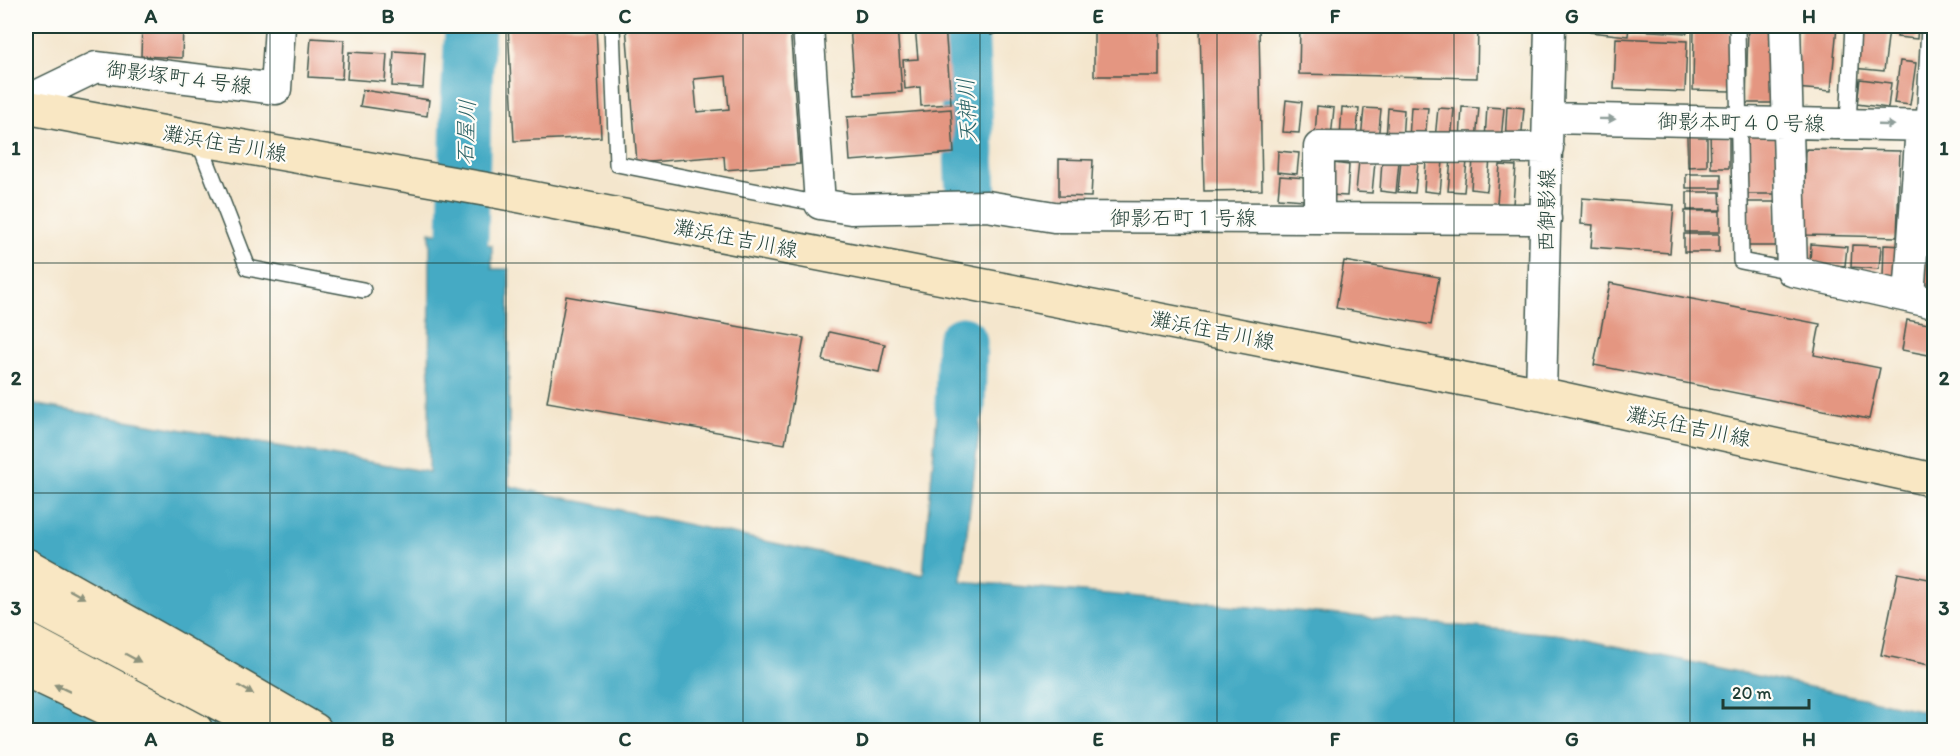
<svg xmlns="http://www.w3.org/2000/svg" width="1960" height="756" viewBox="0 0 1960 756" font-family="Itim,'Klee One',sans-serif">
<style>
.water{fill:#44aac4;stroke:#32747c;stroke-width:1.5}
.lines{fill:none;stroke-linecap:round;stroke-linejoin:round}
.river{stroke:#44aac4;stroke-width:51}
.building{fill:#e49681;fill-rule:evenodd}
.lane-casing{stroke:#3f564b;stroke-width:18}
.street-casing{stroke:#3f564b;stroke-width:33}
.secondary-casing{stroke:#3f564b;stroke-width:36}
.lane{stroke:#fff;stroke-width:15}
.street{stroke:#fff;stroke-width:30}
.secondary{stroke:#f9e7c3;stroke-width:33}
.oneway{fill:#8f9e9a}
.oneway2{fill:#8c927c}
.grid{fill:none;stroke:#1f3d34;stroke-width:1.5;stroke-opacity:0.55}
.labels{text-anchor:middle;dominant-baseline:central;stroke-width:4.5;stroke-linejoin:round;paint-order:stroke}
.street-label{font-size:21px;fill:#1f3d34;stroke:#fdfcf7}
.water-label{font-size:22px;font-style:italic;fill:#2c6366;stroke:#fdfcf7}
.neatline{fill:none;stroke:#1f3d34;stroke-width:2}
.grid-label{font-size:20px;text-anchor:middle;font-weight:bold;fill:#1f3d34}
</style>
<rect width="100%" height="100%" fill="#fdfcf7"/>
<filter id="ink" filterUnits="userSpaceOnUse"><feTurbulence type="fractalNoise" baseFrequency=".0167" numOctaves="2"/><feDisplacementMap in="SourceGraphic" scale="12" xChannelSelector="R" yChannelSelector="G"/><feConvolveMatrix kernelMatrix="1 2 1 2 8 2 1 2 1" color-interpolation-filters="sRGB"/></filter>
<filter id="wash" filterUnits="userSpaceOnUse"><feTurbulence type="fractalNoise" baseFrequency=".008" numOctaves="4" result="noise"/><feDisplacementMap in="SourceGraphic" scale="24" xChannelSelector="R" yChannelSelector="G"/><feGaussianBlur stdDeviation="1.35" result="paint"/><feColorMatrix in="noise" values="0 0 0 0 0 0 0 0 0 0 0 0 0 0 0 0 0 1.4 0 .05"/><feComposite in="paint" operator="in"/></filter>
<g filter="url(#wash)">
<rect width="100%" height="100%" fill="#f4e6cd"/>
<!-- water -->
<path class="water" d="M430 232 492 245V269H509V486L923 575 938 403 982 409 961 581 1562 635 1934 713V730H26V403L429 472Z"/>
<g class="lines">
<!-- river -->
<path class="river" d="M963 26 971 196
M463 238 466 106 470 26
M960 407 962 342"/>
</g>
<g id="blocks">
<!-- building -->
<path class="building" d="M142 26H183L182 58 141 56Z
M508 26H596L601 137 514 141Z
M626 26H790L800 164 725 170 724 156 637 163ZM726 76 729 109 697 112 694 79Z
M850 26H897L902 92 855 95Z
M915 26H945L951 104 921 106 920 87 905 89 903 60 918 59Z
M990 26H1017L991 35Z
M1094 26H1159V76H1094Z
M1200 26H1259L1262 190 1204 191Z
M1300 26H1478L1477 78 1299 74Z
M1590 26H1629L1628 36 1590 32Z
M1636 26H1687V33L1635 30Z
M1694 26H1731L1730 91 1693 90Z
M1748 26H1775L1773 103H1746Z
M1801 26H1837L1831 91 1795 88Z
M1859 26 1889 29 1884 71 1853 68Z
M1898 26H1918L1917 39 1897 37Z
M311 38 344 40 342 79 308 77Z
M1616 38 1687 41 1685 92 1614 89Z
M394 51 425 53 423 88 392 86Z
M349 52 387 54 385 82 347 79Z
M1900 61 1916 63 1910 105 1894 103Z
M1860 79 1891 83 1888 108 1857 104Z
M363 90 429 100 427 116 360 106Z
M1286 100 1302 102 1299 133 1283 132Z
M1317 106 1334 108 1331 139 1315 137Z
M1507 106 1524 108 1521 143 1505 142Z
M1342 107 1359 109 1356 140 1340 139Z
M1411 107 1428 108 1425 140 1409 139Z
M1462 107 1479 108 1476 140 1460 139Z
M1487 107 1504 108 1501 140 1485 139Z
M1364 108 1381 109 1378 141 1361 139Z
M1388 108 1404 110 1402 141 1386 140Z
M1438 108 1454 109 1451 141 1435 139Z
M951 109 954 153 850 161 847 117Z
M1776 128 1777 194H1747L1746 129Z
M1710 133 1729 134V168H1711Z
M1687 135H1707V166L1688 167Z
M1806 149 1900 151 1897 237 1804 235Z
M1278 151 1299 153 1297 174 1277 172Z
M1473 158 1490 159 1487 191 1471 189Z
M1059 159 1093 160 1091 197 1059 196Z
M1451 159 1467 161 1464 192 1448 191Z
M1359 160 1375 162 1372 193 1356 192Z
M1382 160 1399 161 1396 193 1380 191Z
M1401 160 1418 162 1415 193 1398 192Z
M1426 160 1443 161 1440 193 1424 191Z
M1333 163 1349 165 1347 196 1330 195Z
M1500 165 1516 166 1513 204 1497 203Z
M1686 174H1721V188H1686Z
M1280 176 1306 178 1304 200 1278 198Z
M1687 192H1720L1721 210H1687Z
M1582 198 1674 205 1670 253 1591 247 1593 225 1581 224Z
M1748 202H1776L1777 246H1748Z
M1685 211H1720V232H1685Z
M1928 225 1934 226V290L1920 289Z
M1684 234H1719V252H1684Z
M1811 244 1847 247 1845 266 1810 263Z
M1852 245 1881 246 1879 269 1851 267Z
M1884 245 1904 246 1903 279 1883 278Z
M1344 261 1439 277 1431 325 1336 308Z
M1610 283 1820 324 1814 355 1880 368 1869 419 1594 365Z
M566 296 804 338 785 444 547 402Z
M1907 320 1934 325V356L1902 350Z
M829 332 885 344 879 372 823 361Z
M1898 573 1934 580V666L1881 655Z"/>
</g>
</g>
<g filter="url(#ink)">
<use href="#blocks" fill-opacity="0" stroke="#3f564b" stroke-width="1.5"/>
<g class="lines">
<defs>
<path id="lane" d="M612 26 617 164 820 204
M1737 26 1741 261 1792 271
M1848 124 1853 26
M1924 126 1929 26
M198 139 248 268 363 290"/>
<path id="street" d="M808 26 820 204 851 209 987 206 1054 217 1546 219
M1785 26 1792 271 1934 303
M26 101 96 67 276 89 280 26
M1548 118 1934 126
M1319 218V147L1548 148
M1909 297 1921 126
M1541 394 1550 26"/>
<path id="secondary" d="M26 107 198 139 490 190 1541 394 1934 480
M26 565 170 646 315 730
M26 601 269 730
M26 639 196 730
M26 670 144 726"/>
</defs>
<!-- lane casing -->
<use href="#lane" class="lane-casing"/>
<!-- street casing -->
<use href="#street" class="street-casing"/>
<!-- secondary casing -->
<use href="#secondary" class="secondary-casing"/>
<!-- lane -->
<use href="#lane" class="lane"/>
<!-- street -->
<use href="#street" class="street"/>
<!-- secondary -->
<use href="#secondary" class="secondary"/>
</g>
<!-- one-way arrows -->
<defs><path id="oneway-solid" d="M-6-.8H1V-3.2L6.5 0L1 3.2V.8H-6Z" transform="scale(1.5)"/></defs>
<g class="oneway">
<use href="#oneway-solid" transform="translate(1607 119) rotate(1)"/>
<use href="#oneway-solid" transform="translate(1886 125) rotate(2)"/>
</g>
<g class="oneway2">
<use href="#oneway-solid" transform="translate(77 594) rotate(29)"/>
<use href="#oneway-solid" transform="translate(133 658) rotate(28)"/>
<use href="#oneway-solid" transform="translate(62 688) rotate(-155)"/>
<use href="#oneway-solid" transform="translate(246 690) rotate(30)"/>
</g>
</g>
<!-- grid -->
<path class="grid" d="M270 26V730M506 26V730M743 26V730M980 26V730M1217 26V730M1454 26V730M1690 26V730M26 263H1934M26 493H1934"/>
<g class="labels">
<!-- street labels -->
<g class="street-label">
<text transform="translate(179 77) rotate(7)">御影塚町４号線</text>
<text transform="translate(1741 122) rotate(1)">御影本町４０号線</text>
<text transform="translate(225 143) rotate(10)">灘浜住吉川線</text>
<text transform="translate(1546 210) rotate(-89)">西御影線</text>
<text x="1183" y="217">御影石町１号線</text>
<text transform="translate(736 238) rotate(11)">灘浜住吉川線</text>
<text transform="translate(1213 330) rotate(11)">灘浜住吉川線</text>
<text transform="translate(1689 426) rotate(12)">灘浜住吉川線</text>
</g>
<!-- water labels -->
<g class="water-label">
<text transform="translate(967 111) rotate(-93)">天神川</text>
<text transform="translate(466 132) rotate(-88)">石屋川</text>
</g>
</g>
<!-- margin -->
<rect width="1960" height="756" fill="none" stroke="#fdfcf7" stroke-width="66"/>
<!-- scale -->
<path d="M1723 699v9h86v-9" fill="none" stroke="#1f3d34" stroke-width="3"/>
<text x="1732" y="699" font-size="18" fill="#1f3d34" stroke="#fdfcf7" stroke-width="4.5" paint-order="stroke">20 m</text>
<rect x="33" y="33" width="1894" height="690" class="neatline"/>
<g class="grid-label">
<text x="151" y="23">A</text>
<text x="388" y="23">B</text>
<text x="625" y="23">C</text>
<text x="862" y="23">D</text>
<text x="1098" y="23">E</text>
<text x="1335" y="23">F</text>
<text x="1572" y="23">G</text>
<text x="1809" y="23">H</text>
<text x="16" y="155">1</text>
<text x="1944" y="155">1</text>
<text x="16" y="385">2</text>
<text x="1944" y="385">2</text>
<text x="16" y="615">3</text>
<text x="1944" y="615">3</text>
<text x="151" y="746">A</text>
<text x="388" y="746">B</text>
<text x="625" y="746">C</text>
<text x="862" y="746">D</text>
<text x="1098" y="746">E</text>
<text x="1335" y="746">F</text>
<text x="1572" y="746">G</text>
<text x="1809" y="746">H</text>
</g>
</svg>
